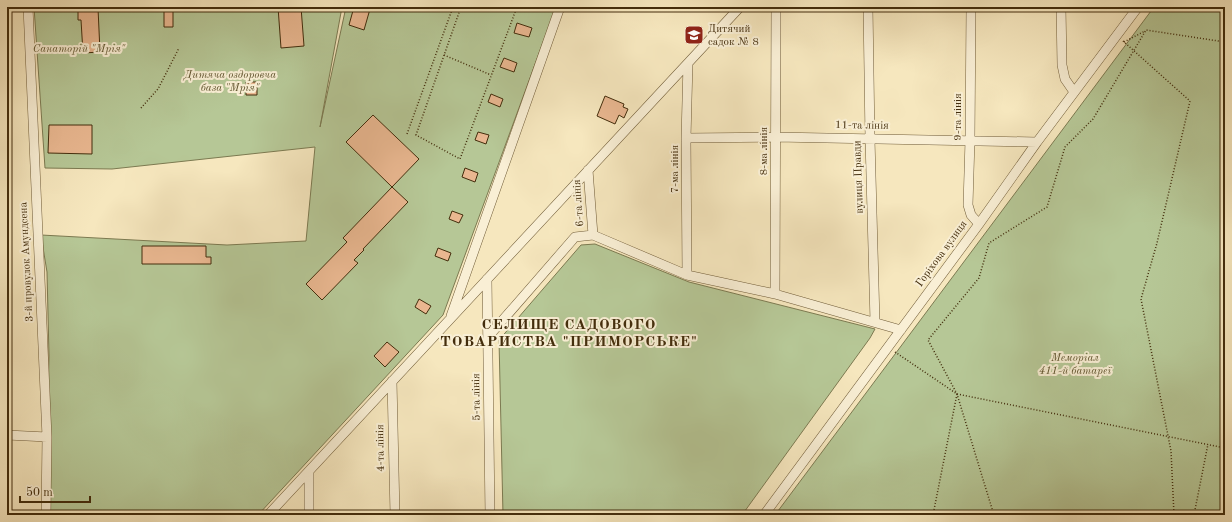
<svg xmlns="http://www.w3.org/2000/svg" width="1232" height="522" viewBox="0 0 1232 522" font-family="'Old Standard TT',serif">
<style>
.green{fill:#b6c796;stroke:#7c7a51}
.building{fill:#e9b790;stroke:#432d0c}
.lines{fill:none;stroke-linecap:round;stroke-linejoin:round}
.minor-casing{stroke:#705c38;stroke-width:10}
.path{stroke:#432d0c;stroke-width:1.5;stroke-dasharray:1 2;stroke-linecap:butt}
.minor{stroke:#f9efd5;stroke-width:9}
.labels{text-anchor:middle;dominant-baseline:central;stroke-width:4;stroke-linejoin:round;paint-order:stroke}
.poi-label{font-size:11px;fill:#432d0c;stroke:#f9efd5;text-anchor:start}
.park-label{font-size:11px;font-style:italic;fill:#60542e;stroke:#f9efd5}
.street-label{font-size:11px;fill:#432d0c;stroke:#f9efd5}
.district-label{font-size:15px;font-weight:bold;letter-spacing:1px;fill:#432d0c;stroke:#f9efd5}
</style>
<rect width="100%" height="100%" fill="#f6e7be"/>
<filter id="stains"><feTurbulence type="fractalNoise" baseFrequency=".005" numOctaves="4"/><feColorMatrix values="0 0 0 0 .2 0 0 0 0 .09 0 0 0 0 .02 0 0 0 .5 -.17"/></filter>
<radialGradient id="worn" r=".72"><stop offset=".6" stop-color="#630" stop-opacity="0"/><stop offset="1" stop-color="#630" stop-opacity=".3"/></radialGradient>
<!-- green -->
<path class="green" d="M34 7H342L320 127 346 7H556L443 315 258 515H46L49 356 47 272 41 235 227 245 306 241 315 147 112 169 45 168Z
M1154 7H1225V515H775Z
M595 244 689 282 875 329 870 338 742 515H503L499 340 581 245Z"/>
<!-- building -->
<path class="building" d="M278 7H301L304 46 281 48Z
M354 7H363L370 9 364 30 349 25Z
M98 8 100 52 83 53 81 20H78V9Z
M164 9H173V27H164Z
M517 23 532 28 529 37 514 33Z
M504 58 517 63 514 72 500 67Z
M246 82H257V95H246Z
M491 94 503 99 500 107 488 102Z
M605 96 624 104 623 107 628 109 624 118 619 115 615 124 597 116Z
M373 115 419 159 392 187 346 142Z
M49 125H92V154L48 153Z
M478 132 489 135 486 144 475 140Z
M465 168 478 173 475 182 462 177Z
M392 187 408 202 363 249 364 250 354 260 358 263 322 300 306 284 347 242 343 238Z
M452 211 463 215 459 223 449 219Z
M142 246H206V257H211V264H142Z
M438 248 451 253 448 261 435 256Z
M419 299 431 306 426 314 415 307Z
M387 342 399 352 385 367 374 356Z"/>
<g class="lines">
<defs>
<path id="minor" d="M28 7 47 437 46 515
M868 7 870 139 875 322
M971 7 970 140 968 205 971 215 979 224
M1061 7 1062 65 1065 79 1074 92
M686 138 776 137 1037 142
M588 170 593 235
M687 275 686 138 688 63
M487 279 490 515
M775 294 776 7
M451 316 560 7
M488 337 575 237 593 235 687 275 775 294 901 330
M392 381 395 515
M7 435 47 437
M309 471V515
M268 515 740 7
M764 515 979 224 1037 142 1138 7"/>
</defs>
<!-- minor casing -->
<use href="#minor" class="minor-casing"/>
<!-- path -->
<path class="path" d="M461 7 416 135 460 159 517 7
M1123 41 1190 101 1157 243 1141 299 1171 451 1174 515
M1124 42 1145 31
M444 55 491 75
M141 108 158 89 179 48
M407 134 453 7
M895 352 957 394 933 515
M957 394 1225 448
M993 512 957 394 928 340 979 278 989 243 1047 207 1065 147 1093 119 1146 30 1225 42
M988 515 993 512 1012 515
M1194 515 1208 444"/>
<!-- minor -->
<use href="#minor" class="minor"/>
</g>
<!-- icons -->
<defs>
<symbol id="school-square" viewBox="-11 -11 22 22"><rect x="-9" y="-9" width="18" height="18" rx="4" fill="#8f2418" stroke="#f9efd5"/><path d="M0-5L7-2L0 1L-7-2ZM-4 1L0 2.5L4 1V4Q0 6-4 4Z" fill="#fff"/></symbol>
</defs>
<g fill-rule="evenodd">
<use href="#school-square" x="683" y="24" width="22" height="22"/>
</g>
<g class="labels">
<!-- poi labels -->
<g class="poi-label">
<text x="708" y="29">Дитячий<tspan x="708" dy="13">садок № 8</tspan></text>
</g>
<!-- park labels -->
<g class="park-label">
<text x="79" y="49">Санаторій "Мрія"</text>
<text x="230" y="75">Дитяча оздоровча<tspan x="230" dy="13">база "Мрія"</tspan></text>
<text x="1075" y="358">Меморіал<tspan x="1075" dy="13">411-й батареї</tspan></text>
</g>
<!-- street labels -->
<g class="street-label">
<text transform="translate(958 117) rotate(-90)">9-та лінія</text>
<text transform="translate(862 126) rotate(1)">11-та лінія</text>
<text transform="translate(764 151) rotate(-90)">8-ма лінія</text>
<text transform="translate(675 169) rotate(-90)">7-ма лінія</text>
<text transform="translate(859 177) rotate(-92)">вулиця Правди</text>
<text transform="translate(579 203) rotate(-94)">6-та лінія</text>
<text transform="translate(942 254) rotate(-54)">Горіхова вулиця</text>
<text transform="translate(27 262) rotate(-93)">3-й провулок Амундсена</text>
<text transform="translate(477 397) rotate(-91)">5-та лінія</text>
<text transform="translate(381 448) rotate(-91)">4-та лінія</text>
</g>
<!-- district labels -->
<g class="district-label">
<text x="569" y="325">СЕЛИЩЕ САДОВОГО<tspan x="569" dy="17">ТОВАРИСТВА "ПРИМОРСЬКЕ"</tspan></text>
</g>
</g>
<!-- margin -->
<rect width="1232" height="522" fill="none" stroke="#f6e7be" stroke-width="24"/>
<rect x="8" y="8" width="1216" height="506" fill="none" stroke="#432d0c" stroke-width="2"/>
<rect x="12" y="12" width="1208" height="498" fill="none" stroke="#432d0c"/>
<!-- scale -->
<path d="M20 496v6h70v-6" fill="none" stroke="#432d0c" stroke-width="2"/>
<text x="26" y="496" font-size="12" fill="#432d0c" stroke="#f9efd5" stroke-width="3" paint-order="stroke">50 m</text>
<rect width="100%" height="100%" filter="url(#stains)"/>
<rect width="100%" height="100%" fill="url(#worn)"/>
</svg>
